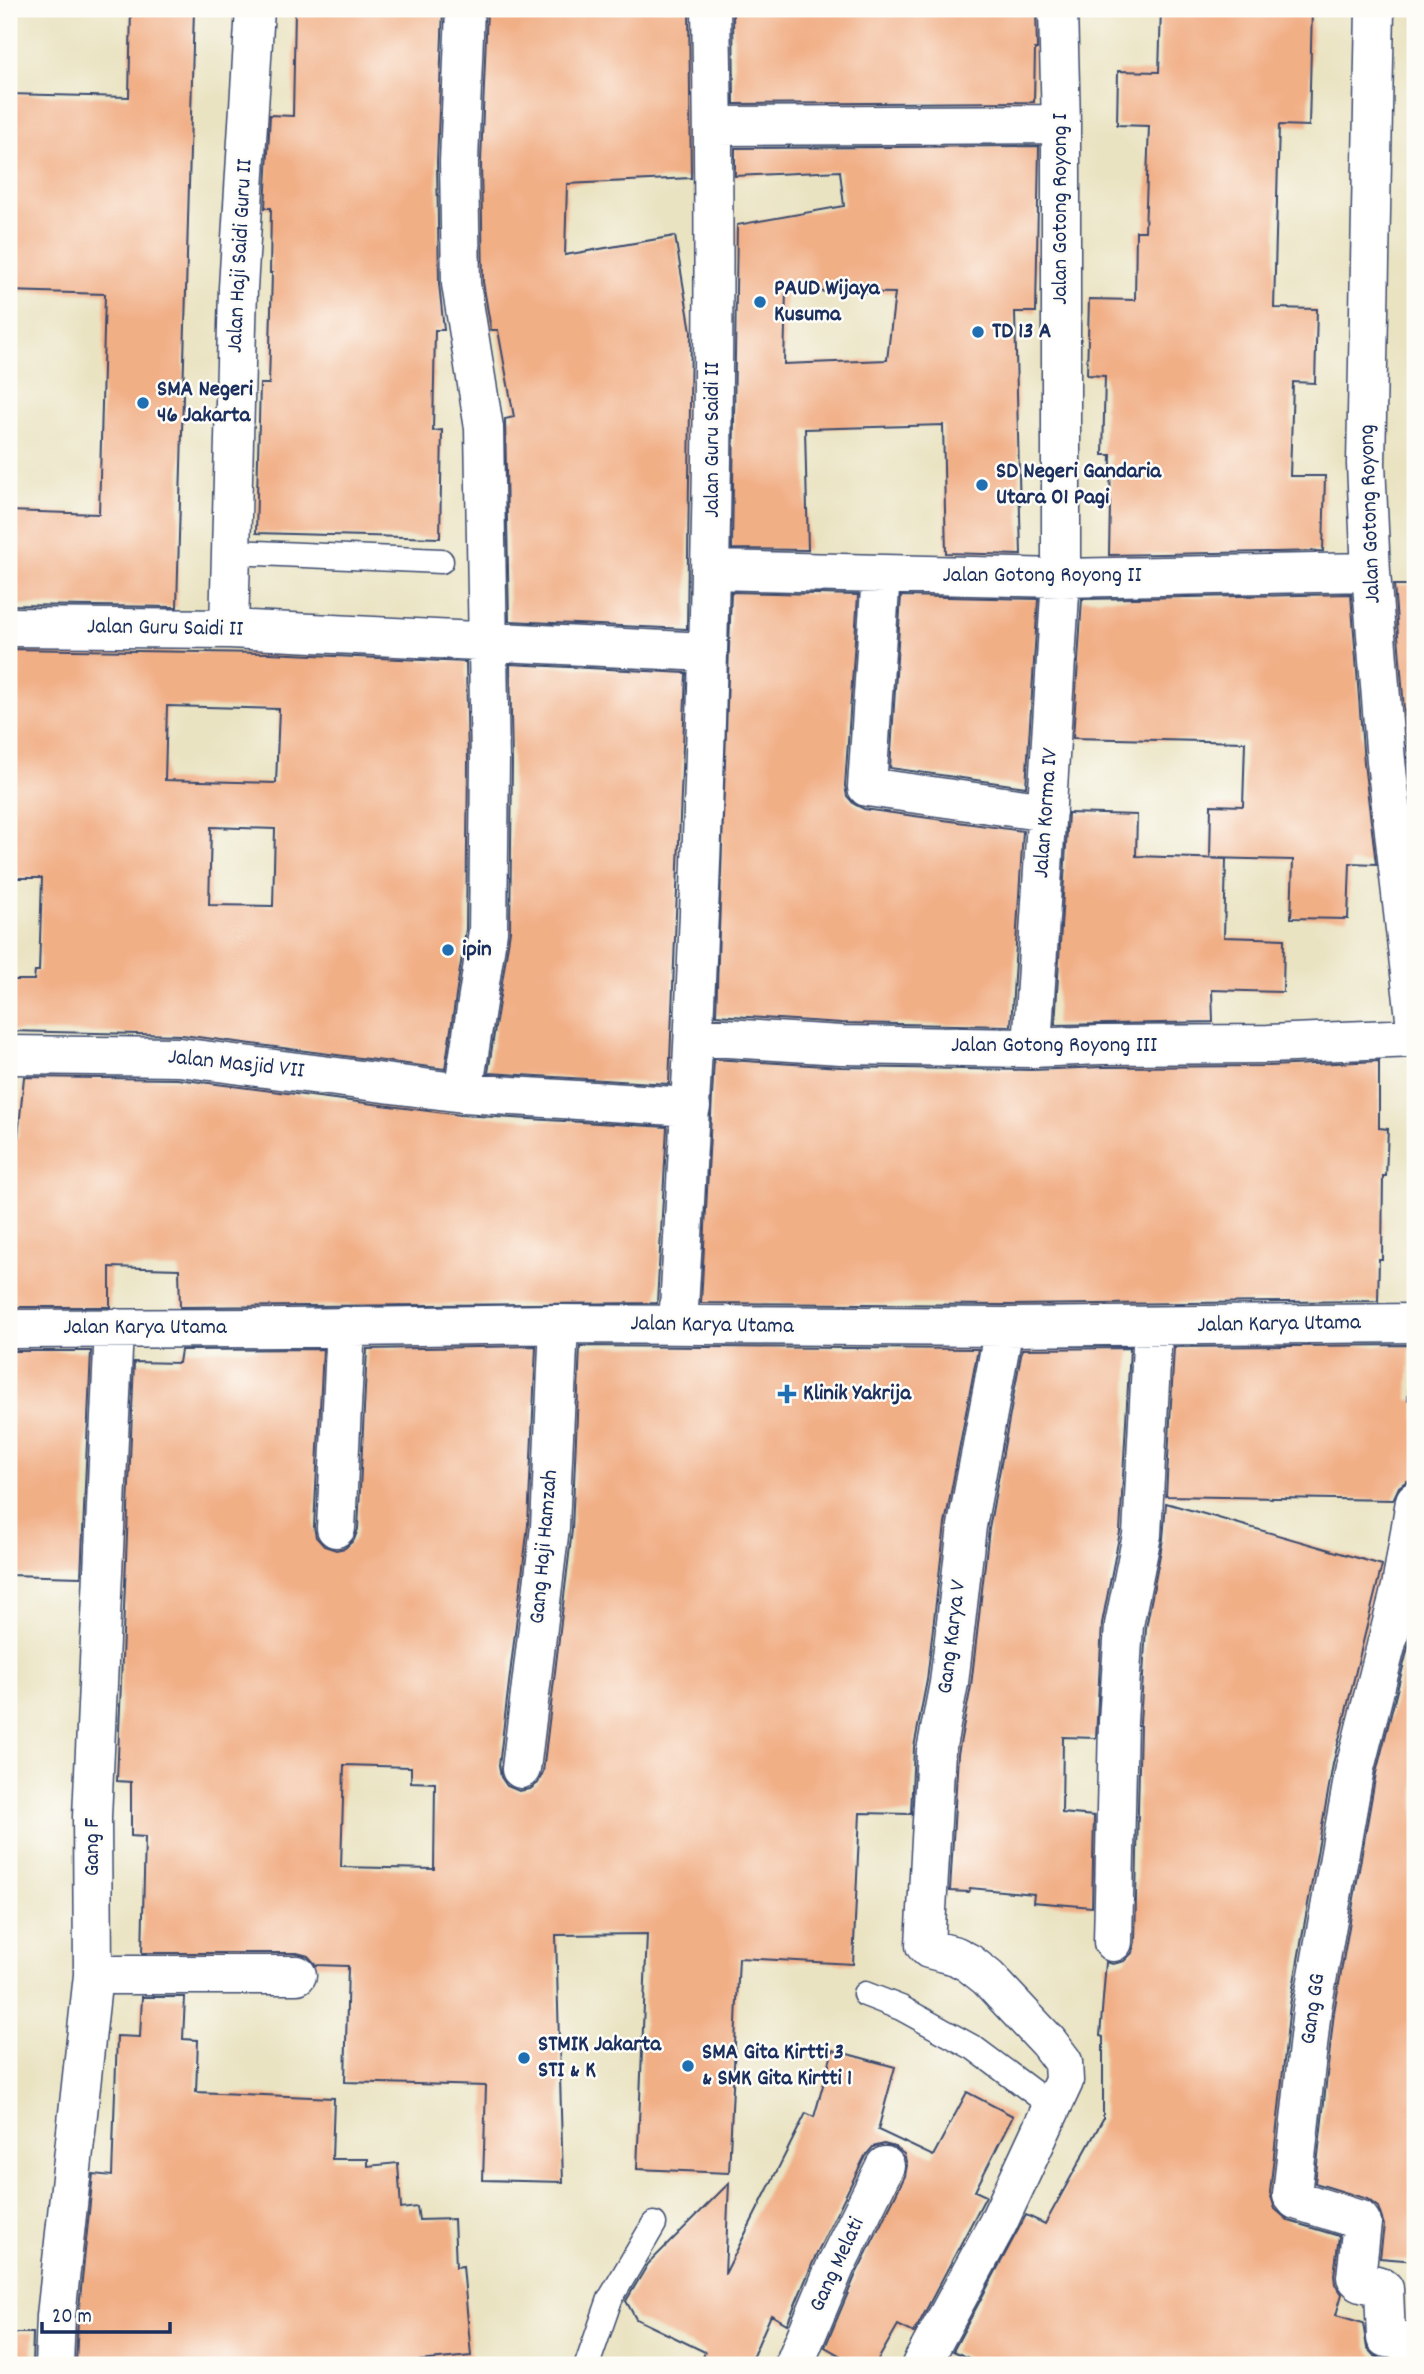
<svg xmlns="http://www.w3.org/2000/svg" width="1424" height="2374" viewBox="0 0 1424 2374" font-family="Dekko,sans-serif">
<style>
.building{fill:#f1af86;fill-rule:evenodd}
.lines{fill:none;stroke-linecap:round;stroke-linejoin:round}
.lane-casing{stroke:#3a4a6d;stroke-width:27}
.street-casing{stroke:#3a4a6d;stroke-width:41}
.lane{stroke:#fff;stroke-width:24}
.street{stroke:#fff;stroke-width:38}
.poi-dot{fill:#1f6fb2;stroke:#fdfcf7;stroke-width:2.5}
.labels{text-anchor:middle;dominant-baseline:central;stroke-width:5;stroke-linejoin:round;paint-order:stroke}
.street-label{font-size:23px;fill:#1b2f5e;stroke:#fdfcf7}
.poi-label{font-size:23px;font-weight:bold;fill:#1b2f5e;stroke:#fdfcf7;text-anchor:start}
</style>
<rect width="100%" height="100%" fill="#fdfcf7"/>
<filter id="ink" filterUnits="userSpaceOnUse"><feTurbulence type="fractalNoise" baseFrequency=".0143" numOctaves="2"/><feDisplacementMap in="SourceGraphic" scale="14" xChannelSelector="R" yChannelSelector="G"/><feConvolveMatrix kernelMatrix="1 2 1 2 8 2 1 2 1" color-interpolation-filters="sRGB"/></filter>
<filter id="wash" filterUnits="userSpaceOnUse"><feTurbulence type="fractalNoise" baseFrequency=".00686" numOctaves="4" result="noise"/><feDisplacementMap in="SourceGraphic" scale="28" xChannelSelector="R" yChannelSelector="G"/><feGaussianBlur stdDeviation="1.57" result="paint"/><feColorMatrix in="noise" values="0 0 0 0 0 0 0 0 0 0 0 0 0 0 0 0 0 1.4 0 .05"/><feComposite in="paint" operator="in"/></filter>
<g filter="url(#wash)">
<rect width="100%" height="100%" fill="#eae3c2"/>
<g id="blocks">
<!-- building -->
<path class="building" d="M131 9H194L177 607 9 605V511L99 514 105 294 9 291V94L129 97Z
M295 9H443L437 162 439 284 444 330H435L433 431 442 430 440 538 256 533 260 384H269L272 273H270L271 208H265L270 115 293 116Z
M487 9H689L691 178 567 184 565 255 675 236 691 331 687 629 509 621 505 419 514 417 498 330H491L483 282 481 162Z
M733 9H1036L1037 49H1035L1034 102 734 104Z
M1161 9H1312L1309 126 1279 125 1274 308 1317 309 1315 383 1293 382 1290 476H1325L1323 551 1109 555 1111 455H1103L1105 376 1087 375 1089 299 1135 300 1136 231H1145L1149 126 1117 125 1118 71 1159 72Z
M1039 146 1036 312H1015L1021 555 946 553 943 425 805 429 808 550 732 549 737 225 844 206 840 171 735 176V148ZM786 291 895 293 887 360 784 364Z
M1394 585H1415V825L1408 759Z
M731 592 858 595 845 786 847 796 854 804 864 809 1023 831 1011 1026 842 1023 716 1015Z
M1351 594 1364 763 1376 864 1350 863 1348 919 1291 918 1293 860 1210 858 1211 805 1243 806 1245 742 1073 738 1082 599Z
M901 596 1038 599 1026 787 890 768Z
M9 649 269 653 466 662 468 762 466 929 445 1069 182 1035 9 1031V980H34L35 971H39L42 878H9ZM167 706 279 709 276 783 165 780ZM211 827 275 829 273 906 209 905Z
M510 664 686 673 669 1084 488 1073 510 931 512 762Z
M1068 813 1137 815 1136 856 1226 859 1224 937 1284 939 1283 992 1212 990 1213 1022 1055 1025Z
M714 1059 841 1067 1032 1070 1102 1067 1269 1066 1379 1061V1128L1388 1129 1386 1176H1383L1382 1259H1379L1378 1301 1004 1305 701 1303Z
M24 1077 177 1079 460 1115 667 1127 657 1303 180 1307 179 1269 110 1267V1307H9V1180L13 1137H18Z
M1410 1345 1408 1400H1415V1480L1407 1481 1399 1487 1393 1500 1166 1496 1174 1347Z
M536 1346 528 1525 499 1766 501 1777 507 1786 519 1791 530 1789 538 1783 543 1772 572 1530 580 1346 978 1349 945 1524 927 1680 914 1747 911 1814 860 1813 853 1964 739 1958 729 2173 637 2169 647 1934 556 1935 563 2182 483 2180 486 2086 345 2082 348 1966 316 1965 308 1956 297 1953H142L145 1837 131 1836V1782L117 1781 134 1362 179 1363 181 1350 323 1349 314 1527 316 1537 324 1546 336 1550 345 1548 354 1540 358 1529 367 1349ZM344 1765 411 1767V1782L435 1783 434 1869 341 1867Z
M1130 1348 1120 1532 1102 1623 1096 1738 1063 1737 1062 1813 1094 1816 1092 1907 1033 1902 1034 1894 970 1888 969 1892 950 1891 958 1754 971 1686 989 1529 1022 1349Z
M9 1351H91L81 1577 9 1575Z
M1166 1503 1382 1565 1333 1764 1290 2005 1270 2193 1275 2209 1289 2221 1339 2236 1334 2275 1335 2284 1342 2294 1336 2315 1363 2323 1367 2348 1374 2356 1383 2360 1415 2363V2365H984L953 2351 1026 2215 1045 2224 1103 2119V2037L1100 2036 1106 1962 1113 1964 1124 1961 1132 1953 1135 1942 1140 1723 1146 1628 1163 1539Z
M1415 1620V2261L1380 2258 1384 2225 1378 2207 1367 2199 1315 2183 1334 2012 1376 1773Z
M142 1997H185L183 2039 198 2040 196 2092 334 2098 332 2159H368V2166L398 2163 401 2209 417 2207 419 2220 454 2219 456 2267 463 2266 471 2356 419 2361 420 2365H76L78 2318 93 2174 112 2176 117 2036 140 2037Z
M833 2050 895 2067 878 2130 933 2156 967 2092 1013 2116 975 2191 986 2196 914 2333 898 2325 875 2365H857L825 2347 856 2274 905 2176 907 2165 904 2154 895 2147 884 2144 873 2147 865 2156 816 2255 787 2324 771 2315 749 2365H700L705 2352 636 2319 626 2301 648 2264 729 2183 725 2274 806 2113 814 2117Z
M9 2333H33L32 2365H9Z"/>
</g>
</g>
<g filter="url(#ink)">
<use href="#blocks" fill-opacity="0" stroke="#3a4a6d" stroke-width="2"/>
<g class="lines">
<defs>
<path id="lane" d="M232 552 441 561
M865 1994 901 2008 974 2048 1053 2107
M587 2365 610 2299 654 2224"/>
<path id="street" d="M1375 9 1366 464 1371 572 1386 761 1415 1018
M713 126 1061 124
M712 570 1061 578 1371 572
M881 574 867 787 1047 812
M9 627 229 629 707 652
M229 629 238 288 255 9
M694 1036 841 1045 1032 1048 1101 1045 1268 1044 1415 1038
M1032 1048 1061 578V124L1058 9
M9 1055 179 1057 463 1093 691 1107
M463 1093 488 931 490 762 484 428 461 284 459 162 465 9
M678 1325C704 887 720 448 711 9
M9 1329 287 1328 559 1324 1004 1327 1415 1323
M1415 1501 1401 1587 1355 1768 1312 2009 1292 2195 1296 2200 1360 2220 1362 2223 1356 2277C1362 2287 1376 2281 1384 2289L1386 2338 1415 2342
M336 1528 346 1326
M521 1769 550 1527 559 1324
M1113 1942 1118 1722 1124 1625 1142 1535 1153 1326
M93 1975H297
M54 2365 56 2316 93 1975 92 1817 114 1328
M794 2365 836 2265 885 2166
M921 2365 998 2223 1064 2081 1063 2062 1048 2042 988 1978 969 1963 956 1956 929 1949 925 1945 936 1751 949 1683 967 1526 1004 1327"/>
</defs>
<!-- lane casing -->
<use href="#lane" class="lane-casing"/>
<!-- street casing -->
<use href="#street" class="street-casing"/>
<!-- lane -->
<use href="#lane" class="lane"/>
<!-- street -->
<use href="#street" class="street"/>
</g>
</g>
<!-- markers -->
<g class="poi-dot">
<circle cx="760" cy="302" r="7"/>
<circle cx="978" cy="332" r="7"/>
<circle cx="143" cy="403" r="7"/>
<circle cx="982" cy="485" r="7"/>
<circle cx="448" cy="950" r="7"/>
<path d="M783.5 1383.5h7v7h7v7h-7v7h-7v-7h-7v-7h7z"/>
<circle cx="524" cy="2058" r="7"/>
<circle cx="688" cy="2066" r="7"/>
</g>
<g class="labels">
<!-- street labels -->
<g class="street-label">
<text transform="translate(1061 209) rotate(-90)">Jalan Gotong Royong I</text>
<text transform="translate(241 256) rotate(-87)">Jalan Haji Saidi Guru II</text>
<text transform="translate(713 440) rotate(-90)">Jalan Guru Saidi II</text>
<text transform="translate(1371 514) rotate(-92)">Jalan Gotong Royong</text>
<text x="1042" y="576">Jalan Gotong Royong II</text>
<text transform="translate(165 629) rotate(1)">Jalan Guru Saidi II</text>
<text transform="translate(1047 813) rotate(-86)">Jalan Korma IV</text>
<text x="1054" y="1046">Jalan Gotong Royong III</text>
<text transform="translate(236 1065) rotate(6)">Jalan Masjid VII</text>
<text transform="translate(1279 1325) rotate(-1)">Jalan Karya Utama</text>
<text transform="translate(712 1326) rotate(1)">Jalan Karya Utama</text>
<text x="145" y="1328">Jalan Karya Utama</text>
<text transform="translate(545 1547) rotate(-85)">Gang Haji Hamzah</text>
<text transform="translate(953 1637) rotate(-83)">Gang Karya V</text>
<text transform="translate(93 1847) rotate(-90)">Gang F</text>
<text transform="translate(1314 2009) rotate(-82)">Gang GG</text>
<text transform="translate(838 2265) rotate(-65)">Gang Melati</text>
</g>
<!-- poi labels -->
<g class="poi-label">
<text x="774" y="289">PAUD Wijaya<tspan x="774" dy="26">Kusuma</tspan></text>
<text x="992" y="332">TD 13 A</text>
<text x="157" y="390">SMA Negeri<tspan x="157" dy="26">46 Jakarta</tspan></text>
<text x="996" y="472">SD Negeri Gandaria<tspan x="996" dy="26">Utara 01 Pagi</tspan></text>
<text x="462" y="950">ipin</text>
<text x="803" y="1394">Klinik Yakrija</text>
<text x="538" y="2045">STMIK Jakarta<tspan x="538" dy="26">STI &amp; K</tspan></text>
<text x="702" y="2053">SMA Gita Kirtti 3<tspan x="702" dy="26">&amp; SMK Gita Kirtti 1</tspan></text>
</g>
</g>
<!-- margin -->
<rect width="1424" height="2374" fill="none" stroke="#fdfcf7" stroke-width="35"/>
<!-- scale -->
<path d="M42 2322v10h128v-10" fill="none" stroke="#1b2f5e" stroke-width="3.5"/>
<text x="52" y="2322" font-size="21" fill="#1b2f5e" stroke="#fdfcf7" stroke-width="5" paint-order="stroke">20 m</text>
</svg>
